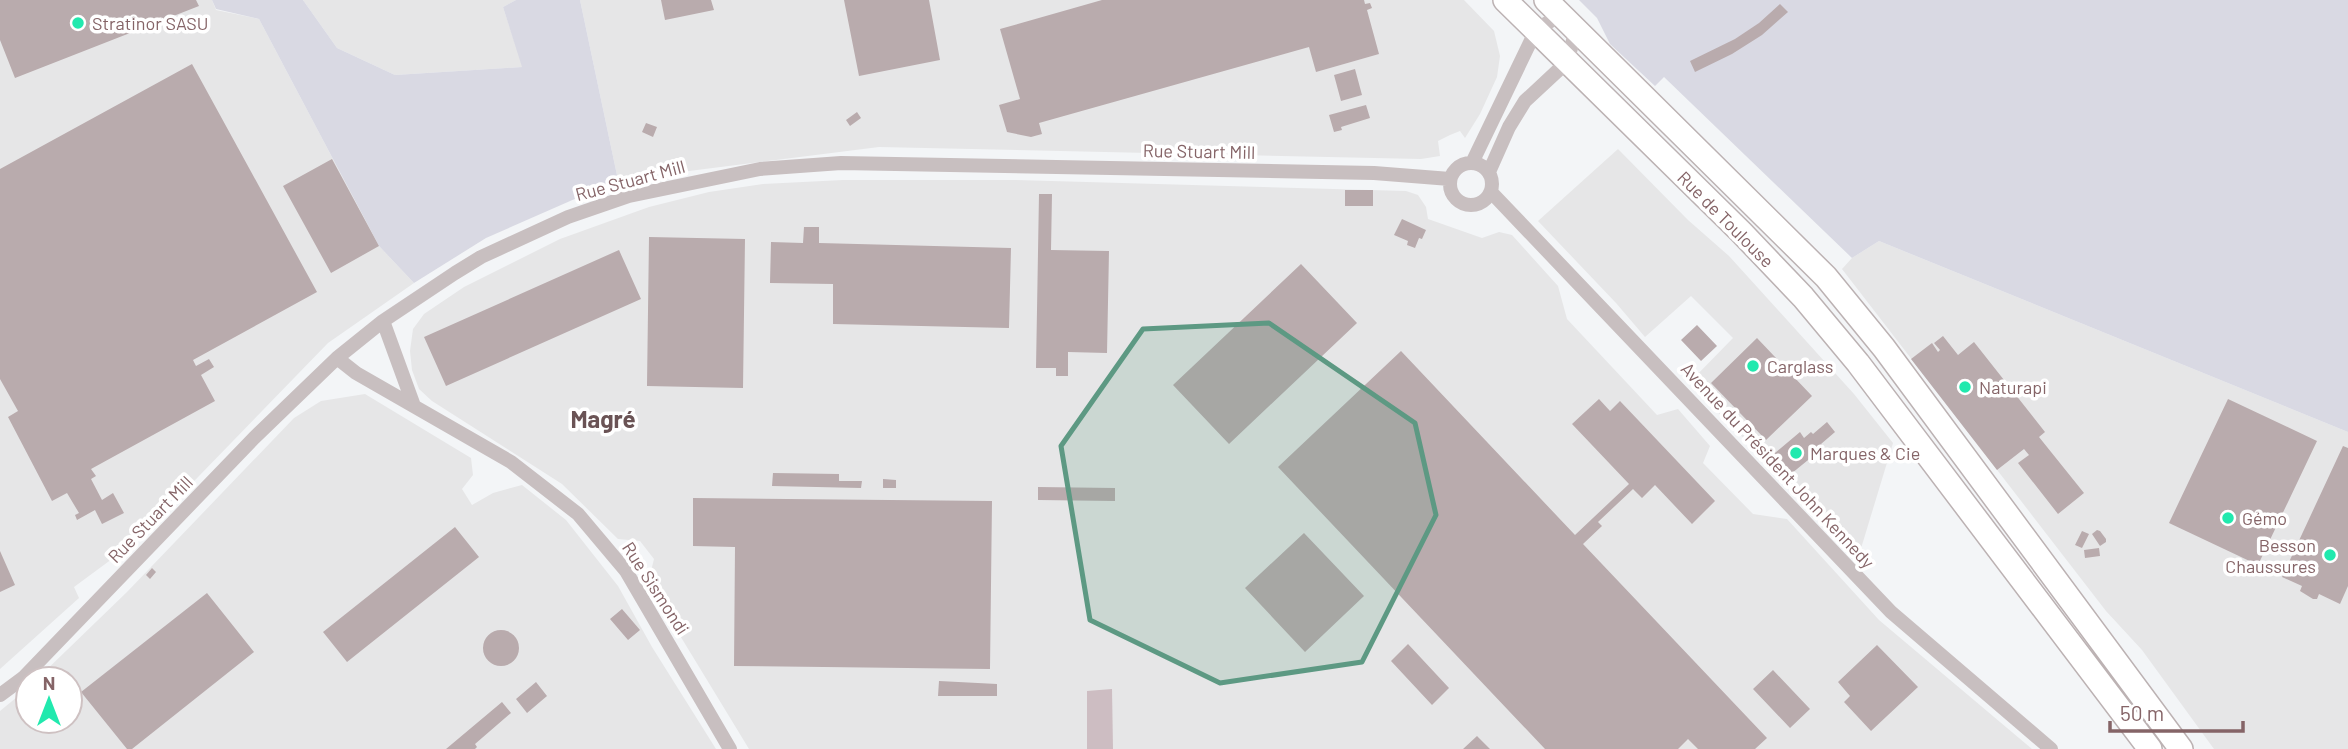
<svg xmlns="http://www.w3.org/2000/svg" width="2348" height="749" viewBox="0 0 2348 749" font-family="Barlow,sans-serif">
<style>
.built{fill:#e6e6e7}
.green{fill:#d9d9e3}
.water{fill:#cdbdc2}
.building{fill:#b9abad}
.lines{fill:none;stroke-linecap:round;stroke-linejoin:round}
.primary-casing{stroke:#bcb2b3;stroke-width:26}
.minor{stroke:#c8bfc0;stroke-width:14}
.primary{stroke:#fff;stroke-width:23}
.marked{fill:#5d9983;fill-opacity:0.2;stroke:#5d9983;stroke-width:5;stroke-linejoin:round}
.poi-dot{fill:#21e9ae;stroke:#fff;stroke-width:2.5}
.labels{text-anchor:middle;dominant-baseline:central;stroke-width:7;stroke-linejoin:round;paint-order:stroke}
.poi-label{font-size:18px;fill:#856467;stroke:#fff;text-anchor:start}
.street-label{font-size:18px;fill:#856467;stroke:#fff}
.district-label{font-size:24px;font-weight:bold;fill:#6a5355;stroke:#fff}
</style>
<rect width="100%" height="100%" fill="#f3f5f7"/>
<!-- built -->
<path class="built" d="M0 0H212L216 10 259 19 379 246 414 283 328 343 135 542 74 587 79 598 0 669Z
M303 0H516L503 7 523 67 395 75 337 48Z
M580 0H1464L1494 31 1500 56 1497 77 1480 114 1465 138 1460 131 1450 135 1438 141 1440 156 1421 159 879 147 618 180Z
M1618 149 1688 220 1729 256 1854 394 1893 443 1859 555 1689 383 1733 338 1691 296 1645 337 1616 303 1538 221Z
M843 180H1015L1406 191 1418 195 1426 207 1428 219 1482 238 1499 232 1512 235 1558 286 1567 319 1657 415 1678 409 1710 446 1703 463 1753 514 1787 519 1879 620 2032 749H749L648 583 654 559 640 541 618 539 562 484 432 401 419 389 412 370 410 351 413 329 424 314 464 287 560 239 649 207 709 192 763 184Z
M1879 241 2348 432V749H2214L2142 650 2106 611 1842 269 1852 258Z
M365 394 471 458 473 475 462 489 472 505 493 493 522 485 566 520 618 586 652 647 716 749H0V711L28 688V721H70V679H37L127 592 294 418 321 401Z"/>
<!-- green -->
<path class="green" d="M212 0H303L337 48 395 75 522 67 503 7 516 0H580L618 180 486 238 414 283 379 246 259 19 216 9Z
M1579 0H2348V432L1879 241 1852 258 1664 77 1655 86 1610 44 1597 18Z"/>
<!-- water -->
<path class="water" d="M1112 689 1113 749H1087V691Z"/>
<!-- building -->
<path class="building" d="M0 0H196L199 6 15 78 0 40Z
M661 0H711L714 10 665 20Z
M844 0H929L940 60 859 76Z
M1102 0H1364L1365 4 1370 3 1372 8 1367 10 1379 54 1316 72 1309 47 1039 123 1042 134 1031 137 1007 132 999 105 1020 99 1000 29Z
M1780 4 1788 12 1762 35 1732 54 1695 72 1690 61 1735 39 1759 23Z
M192 64 317 292 193 360 196 366 209 359 214 367 201 375 215 401 91 469 96 476 91 479 102 500 113 493 124 513 102 524 95 510 77 520 75 515 79 513 67 493 52 501 8 417 18 411 0 379V169Z
M1355 69 1362 95 1341 101 1334 75Z
M1366 105 1370 118 1341 127 1342 130 1334 132 1329 115Z
M857 112 861 118 850 126 846 120Z
M646 123 657 127 653 137 642 132Z
M332 159 379 246 331 273 283 186Z
M1345 190H1373V206H1345Z
M1039 194H1052L1051 250 1109 251 1107 353 1068 352V376H1056V368H1036Z
M1402 219 1426 230 1422 239 1419 238 1415 248 1407 245 1408 241 1394 235Z
M804 227H819V243L1011 248 1009 328 833 324V284L770 283 771 242 803 243Z
M649 237 745 239 743 388 647 386Z
M619 250 641 299 446 386 424 337Z
M1301 264 1357 323 1229 444 1173 385Z
M1697 325 1717 346 1701 361 1681 340Z
M1943 336 1958 355 1974 342 2045 432 2039 437 2084 493 2058 514 2018 463 2029 455 2024 449 1997 470 1911 359 1932 343 1938 352 1940 350 1934 343Z
M1757 338 1812 396 1766 440 1711 383Z
M1401 351 1575 535 1629 484 1572 424 1599 399 1610 411 1620 401 1715 501 1692 524 1655 485 1642 498 1633 489 1598 522 1602 526 1583 544 1767 738 1755 749H1698L1688 739 1678 749H1545L1278 467Z
M2228 399 2317 441 2258 565 2169 523Z
M1827 422 1835 432 1821 444 1824 447 1786 478 1769 458 1800 432 1804 438 1811 432 1813 434Z
M2343 446 2348 448V586L2340 604 2319 594 2317 599H2313L2300 591 2302 586 2282 577Z
M773 473 839 474V481H862L861 488 772 486Z
M883 479 896 480V488H883Z
M1038 487 1115 488V501L1038 500Z
M693 498 992 501 990 669 734 666 735 547 693 546Z
M455 527 479 557 347 662 323 632Z
M2097 530 2100 531 2106 539V542L2100 546 2092 534Z
M2082 531 2089 534 2082 548 2075 545Z
M1304 533 1364 596 1305 652 1245 588Z
M2099 548 2100 556 2085 558 2084 550Z
M0 551 15 585 0 592Z
M152 568 156 572 150 579 146 575Z
M207 593 254 652 132 749H127L81 692Z
M622 609 640 630 628 640 610 619Z
M483 648a18 18 0 1 1 36 0a18 18 0 1 1-36 0Z
M1408 644 1449 688 1432 705 1391 661Z
M1877 645 1918 687 1871 731 1844 702 1850 696 1838 682Z
M1773 670 1810 709 1790 728 1753 689Z
M939 681 997 684V696H938Z
M536 682 547 696 527 713 516 699Z
M502 702 511 713 475 744 477 747 475 749H446Z
M1477 736 1490 749H1463Z"/>
<g class="lines">
<defs>
<path id="primary" d="M1505 0 1741 232 1803 297 1858 363 2150 749
M1546 0 1826 277 1884 348 2181 749"/>
</defs>
<!-- primary casing -->
<use href="#primary" class="primary-casing"/>
<!-- minor -->
<path class="minor" d="M1450 184a21 21 0 1 1 42 0a21 21 0 1 1-42 0Z
M1472 163 1536 30 1560 15
M1489 172 1509 127 1525 101 1567 62 1576 30
M1491 192 1891 612 2051 749
M383 321 414 406
M337 358 356 373 511 462 578 514 626 571 730 749
M0 695 23 678 254 438 337 358 383 321 455 273 481 257 568 217 629 196 760 169 841 163 1374 173 1450 179"/>
<!-- primary -->
<use href="#primary" class="primary"/>
</g>
<!-- marked area -->
<path class="marked" d="M1269 323 1415 423 1436 515 1362 662 1220 683 1090 620 1061 446 1143 329Z"/>
<!-- markers -->
<g class="poi-dot">
<circle cx="78" cy="23" r="7"/>
<circle cx="1753" cy="366" r="7"/>
<circle cx="1965" cy="387" r="7"/>
<circle cx="1796" cy="453" r="7"/>
<circle cx="2228" cy="518" r="7"/>
<circle cx="2330" cy="555" r="7"/>
</g>
<g class="labels">
<!-- poi labels -->
<g class="poi-label">
<text x="92" y="23">Stratinor SASU</text>
<text x="1767" y="366">Carglass</text>
<text x="1979" y="387">Naturapi</text>
<text x="1810" y="453">Marques &amp; Cie</text>
<text x="2242" y="518">Gémo</text>
<text x="2316" y="545" text-anchor="end">Besson<tspan x="2316" dy="21">Chaussures</tspan></text>
</g>
<!-- street labels -->
<g class="street-label">
<text transform="translate(1199 151) rotate(1)">Rue Stuart Mill</text>
<text transform="translate(630 180) rotate(-15)">Rue Stuart Mill</text>
<text transform="translate(1726 219) rotate(45)">Rue de Toulouse</text>
<text transform="translate(1778 465) rotate(47)">Avenue du Président John Kennedy</text>
<text transform="translate(150 519) rotate(-46)">Rue Stuart Mill</text>
<text transform="translate(656 588) rotate(57)">Rue Sismondi</text>
</g>
<!-- district labels -->
<g class="district-label">
<text x="603" y="418">Magré</text>
</g>
</g>
<!-- north arrow -->
<g transform="translate(49 700)"><circle r="33" fill="#ffffff" stroke="#cec1c2" stroke-width="2"/>
<path d="M0-5L12 26L0 18L-12 26Z" fill="#21e9ae"/>
<text y="-10" font-size="19" font-weight="bold" text-anchor="middle" fill="#856467">N</text>
</g>
<!-- scale -->
<path d="M2110 721v10h133v-10" fill="none" stroke="#856467" stroke-width="3.5"/>
<text x="2120" y="721" font-size="21" fill="#856467" stroke="#ffffff" stroke-width="5" paint-order="stroke">50 m</text>
</svg>
